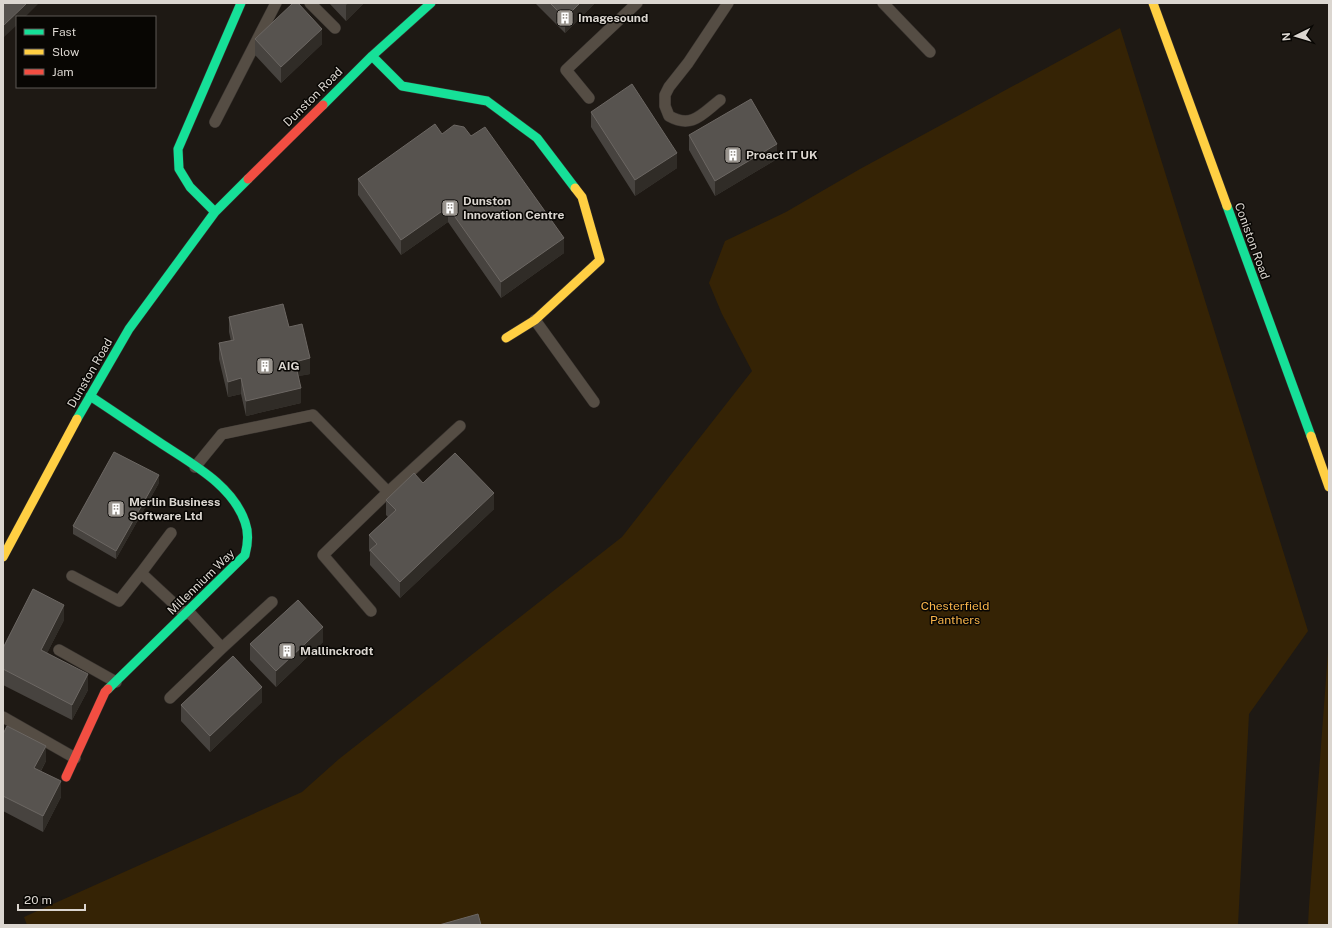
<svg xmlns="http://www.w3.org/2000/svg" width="1332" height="928" viewBox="0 0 1332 928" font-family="'Public Sans',sans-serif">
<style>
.green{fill:#352305}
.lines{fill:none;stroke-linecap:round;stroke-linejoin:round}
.lane-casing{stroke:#38332f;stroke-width:12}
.fast-casing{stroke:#38332f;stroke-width:10}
.slow-casing{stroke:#38332f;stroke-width:10}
.jam-casing{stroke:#38332f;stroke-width:10}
.lane{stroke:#554d44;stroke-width:11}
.fast{stroke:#16e098;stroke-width:9}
.slow{stroke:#ffcf43;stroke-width:9}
.jam{stroke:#f24e42;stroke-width:9}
.wall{fill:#47433f}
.shaded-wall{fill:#302c27}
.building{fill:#57534f;stroke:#6c6763}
.labels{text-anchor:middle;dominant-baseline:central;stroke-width:3;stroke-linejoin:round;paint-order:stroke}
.poi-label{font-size:12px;font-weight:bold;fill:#dbd6d0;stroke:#080603;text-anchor:start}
.street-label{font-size:12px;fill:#dbd6d0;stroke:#080603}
.park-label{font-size:12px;fill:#f8b44a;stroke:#080603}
</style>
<rect width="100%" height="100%" fill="#1e1914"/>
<!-- green -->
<path class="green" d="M1120 28 1308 631 1249 714 1238 925H27L24 917 302 792 339 759 622 537 752 371 722 314 709 283 725 241 786 212 860 169Z
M1329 639V925H1308L1309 906Z"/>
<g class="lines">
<defs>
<path id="lane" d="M310 3 335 28
M883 3 930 52
M589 98 566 70 637 3
M720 100C702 114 692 129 669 116L665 106V95L669 87 688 63 728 3
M215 122 276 3
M535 320 594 402
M195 467 222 434 313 415 388 492 323 555 371 611
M388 492 460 426
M171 533 141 573 185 614
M72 576 119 601 141 573
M222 648 272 602
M59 650 116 682
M170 698 222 648 188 611
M3 717 75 758"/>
<path id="fast" d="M372 56 402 86 487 101 537 138 575 188
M323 105 372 56 431 3
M1227 206 1311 436
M215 212 190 187 179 169 178 149 241 3
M90 396C113 411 136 427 159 442 190 463 232 484 245 522 249 533 248 544 245 555L108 689
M77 419 129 329 215 212 248 179"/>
<path id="slow" d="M1153 3 1227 206
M506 338 535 320 600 260 582 197 575 188
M1311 436 1329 487
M3 557 77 419"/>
<path id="jam" d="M248 179 323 105
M66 777 105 692 108 689"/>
</defs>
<!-- lane casing -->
<use href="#lane" class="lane-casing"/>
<!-- fast casing -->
<use href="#fast" class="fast-casing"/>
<!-- slow casing -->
<use href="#slow" class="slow-casing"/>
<!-- jam casing -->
<use href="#jam" class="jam-casing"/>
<!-- lane -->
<use href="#lane" class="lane"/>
<!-- fast -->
<use href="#fast" class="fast"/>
<!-- slow -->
<use href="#slow" class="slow"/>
<!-- jam -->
<use href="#jam" class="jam"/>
</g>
<!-- wall -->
<path class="wall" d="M329 3H364L346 21Z
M535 3H595L565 33Z
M255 39 322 44 281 83 255 55Z
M591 112 677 168 635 196 591 127Z
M442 134 564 253 501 298 448 222 401 255 358 195V179Z
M689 135 777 159 715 196 689 150Z
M229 317 289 327 310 374 298 376 301 403 246 416 241 394 228 397 219 359V343L231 341 229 332Z
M159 483 116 559 73 534V526Z
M423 483 494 509 400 598 370 565V552L369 551V535L388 517 386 515V500Z
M64 620 47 653 88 690 72 720 3 685V648Z
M323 642 276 687 250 660V644Z
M262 702 210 752 181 721V705Z
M3 734 46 761 41 771 61 797 43 832 3 811Z"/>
<!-- shaded-wall -->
<path class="shaded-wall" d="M27 3H39L25 17H17V25L3 38V26Z
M349 3H364L346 21V5Z
M580 3H595L565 33V18Z
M322 29V44L281 83V67Z
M777 144V159L715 196V181Z
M677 153V168L635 196V180Z
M448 207V222L401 255V240Z
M564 238V253L501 298V282Z
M310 358V374L295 377V362Z
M241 378V394L228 397V382Z
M301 388V403L246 416V401Z
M159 475V483L116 559V551Z
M494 493V509L400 598V582Z
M64 605V620L41 665V650Z
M323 627V642L276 687V671Z
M88 674V690L72 720V705Z
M262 687V702L210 752V736Z
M46 746V761L34 783V768Z
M61 781V797L43 832V816Z"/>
<!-- building -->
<path class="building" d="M3 3H27L3 26Z
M293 3H298L322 29 281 67 255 39Z
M550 3H580L565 18Z
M632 84 677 153 635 180 591 112Z
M751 99 777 144 715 181 689 135Z
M435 124 442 134 454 125 464 127 471 136 485 127 564 238 501 282 448 207 401 240 358 179Z
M283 304 289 327 302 324 310 358 295 362 301 388 246 401 241 378 228 382 219 343 234 340 229 317Z
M114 452 159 475 116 551 73 526Z
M455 453 494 493 400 582 370 550 377 544 369 535 396 510 386 500 414 473 423 483Z
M33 589 64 605 41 650 88 674 72 705 3 669V648Z
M298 600 323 627 276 671 250 644Z
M233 656 262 687 210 736 181 705Z
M7 726 46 746 34 768 61 781 43 816 3 796V734Z
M478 914 481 925H439Z"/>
<!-- icons -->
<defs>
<symbol id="building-square" viewBox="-11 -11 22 22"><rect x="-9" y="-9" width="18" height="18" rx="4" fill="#99948e" stroke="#080603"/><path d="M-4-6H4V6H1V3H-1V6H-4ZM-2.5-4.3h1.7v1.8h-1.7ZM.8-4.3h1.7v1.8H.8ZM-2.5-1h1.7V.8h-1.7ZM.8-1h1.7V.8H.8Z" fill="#fff"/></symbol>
</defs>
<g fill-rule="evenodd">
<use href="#building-square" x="555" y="8" width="20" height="20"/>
<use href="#building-square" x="723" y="145" width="20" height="20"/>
<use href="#building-square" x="440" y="198" width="20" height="20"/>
<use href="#building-square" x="255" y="356" width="20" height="20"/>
<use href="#building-square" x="106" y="499" width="20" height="20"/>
<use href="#building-square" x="277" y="641" width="20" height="20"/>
</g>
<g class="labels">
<!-- poi labels -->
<g class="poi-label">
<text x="578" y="18">Imagesound</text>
<text x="746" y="155">Proact IT UK</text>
<text x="463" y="201">Dunston<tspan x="463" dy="14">Innovation Centre</tspan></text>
<text x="278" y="366">AIG</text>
<text x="129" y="502">Merlin Business<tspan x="129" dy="14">Software Ltd</tspan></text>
<text x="300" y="651">Mallinckrodt</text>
</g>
<!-- street labels -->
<g class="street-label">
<text transform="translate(313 97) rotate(-45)">Dunston Road</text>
<text transform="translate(1252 241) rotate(70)">Coniston Road</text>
<text transform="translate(90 373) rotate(-60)">Dunston Road</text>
<text transform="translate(201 582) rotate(-44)">Millennium Way</text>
</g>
<!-- park labels -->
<g class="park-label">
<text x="955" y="606">Chesterfield<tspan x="955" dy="14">Panthers</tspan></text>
</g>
</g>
<!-- border -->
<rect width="1332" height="928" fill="none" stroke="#dbd6d0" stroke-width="8"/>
<!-- legend -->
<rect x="16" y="16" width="140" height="72" fill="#080603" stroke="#5c5955"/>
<rect x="24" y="29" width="20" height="6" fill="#16e098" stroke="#5c5955"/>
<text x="52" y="36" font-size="12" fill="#dbd6d0">Fast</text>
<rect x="24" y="49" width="20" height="6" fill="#ffcf43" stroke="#5c5955"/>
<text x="52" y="56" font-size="12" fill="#dbd6d0">Slow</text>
<rect x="24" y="69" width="20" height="6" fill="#f24e42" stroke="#5c5955"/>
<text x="52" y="76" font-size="12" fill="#dbd6d0">Jam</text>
<!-- north arrow -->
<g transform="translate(1296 36) rotate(265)" stroke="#080603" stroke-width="3" paint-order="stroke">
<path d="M0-3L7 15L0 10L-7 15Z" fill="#dbd6d0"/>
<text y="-6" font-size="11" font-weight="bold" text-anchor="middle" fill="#dbd6d0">N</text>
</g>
<!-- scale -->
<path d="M18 904v6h67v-6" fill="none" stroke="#dbd6d0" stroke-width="2"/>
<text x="24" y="904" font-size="12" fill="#dbd6d0" stroke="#080603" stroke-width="3" paint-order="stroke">20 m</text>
</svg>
